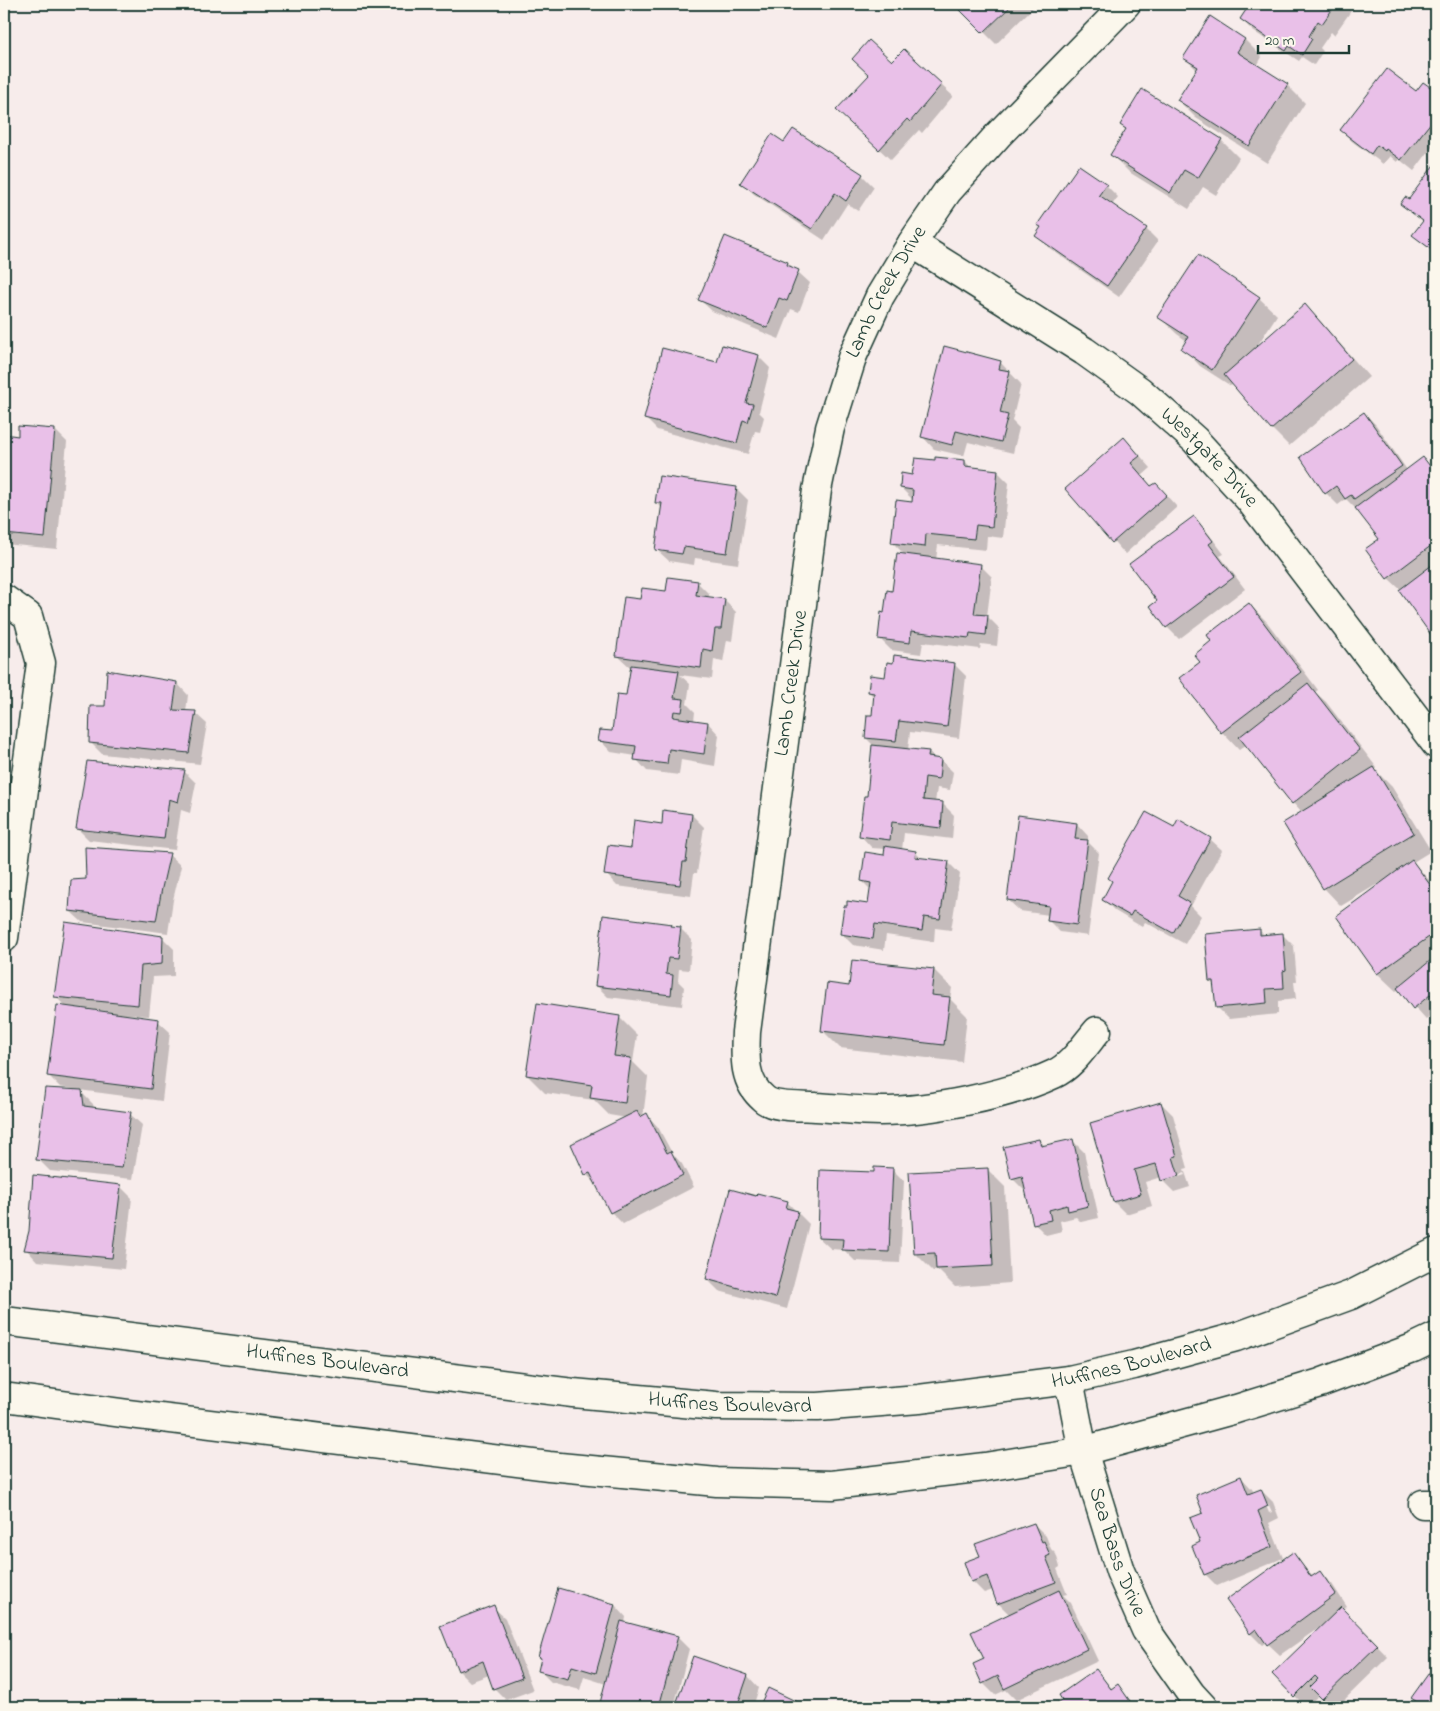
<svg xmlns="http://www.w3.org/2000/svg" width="1440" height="1711" viewBox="0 0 1440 1711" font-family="'Indie Flower',sans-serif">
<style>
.shadow{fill:#0003;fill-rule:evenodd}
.building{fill:#e9c0e8;stroke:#1f3d34}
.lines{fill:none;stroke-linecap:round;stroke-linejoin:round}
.minor-casing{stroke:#1f3d34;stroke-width:31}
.secondary-casing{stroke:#1f3d34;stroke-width:31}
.minor{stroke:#fbf7ec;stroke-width:28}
.secondary{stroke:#fbf7ec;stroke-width:28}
.labels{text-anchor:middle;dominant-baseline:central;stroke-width:4;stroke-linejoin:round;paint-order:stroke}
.street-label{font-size:21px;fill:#1f3d34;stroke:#fbf7ec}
</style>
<rect width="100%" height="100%" fill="#f7eceb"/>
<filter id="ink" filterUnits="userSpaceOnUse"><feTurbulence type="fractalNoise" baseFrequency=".02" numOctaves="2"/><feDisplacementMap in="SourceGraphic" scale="10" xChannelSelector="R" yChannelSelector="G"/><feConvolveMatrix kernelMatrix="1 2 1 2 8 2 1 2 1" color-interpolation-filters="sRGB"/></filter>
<g filter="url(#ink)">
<!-- shadow -->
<path class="shadow" d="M966 4H1037L996 44 962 10 967 5Z
M1252 4H1343L1351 11 1334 35 1331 32 1320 48 1323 51 1314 65 1302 57 1299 61 1253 31 1241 19Z
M1210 18 1245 40 1262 57 1257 66 1287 85 1305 103 1267 163 1196 118 1178 100 1197 70 1185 58Z
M892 63 941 85 953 96 922 133 919 130 891 160 850 122Z
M1424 83 1436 93V142L1414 171 1399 159 1397 162 1390 156 1383 164 1353 142 1341 130 1417 93Z
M1121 125 1221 140 1239 158 1216 195 1203 187 1189 209 1129 172 1111 154 1126 130Z
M793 131 862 175 874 187 858 211 847 204 824 240 754 194 742 183 784 144Z
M1436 164V255L1414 235 1423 222 1402 204 1409 201Z
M1106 185 1118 197 1112 205 1146 229 1158 241 1119 297 1048 247 1036 236Z
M788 263 810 283 799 312 791 309 779 339 712 311 700 300Z
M1259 298 1277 315 1257 346 1305 306 1322 323 1369 377 1289 446 1272 429 1233 383 1231 386 1200 366 1183 348 1187 341 1177 334 1159 317Z
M758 356 770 368 759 412 764 417 760 432 755 431 748 454 657 430 645 418 718 364Z
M1000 362 1021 384 1012 421 1019 428 1013 453 968 442 964 456 934 449 923 437Z
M1364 413 1376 425 1407 470 1423 458 1436 471V640L1401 590 1388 578 1381 540 1357 510 1346 499 1338 505 1326 493Z
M55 430 67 442 57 549 4 544V436L19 437Z
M1135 450 1151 468 1142 476 1152 487 1156 484 1177 507 1125 554 1067 489Z
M965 461 971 468 997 471 1009 483 1003 538 987 536 986 550 938 545 936 560 980 565 992 577 987 616 999 628 997 646 981 644 980 649 923 642 921 654 891 650 879 638 885 614 906 556 893 543 913 500 901 488 914 476Z
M736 488 748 500 738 564 695 558 694 565 669 561 657 550 663 509 656 502Z
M1193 517 1205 529 1224 554 1220 556 1245 589 1179 639 1167 627 1152 607 1159 601Z
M697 582 709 594V598L724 600 736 612 732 641 727 640 723 662 714 660 712 679 680 675 690 684 687 704 695 712 694 721 708 723 719 735 715 766 681 760 679 775 647 771 636 759V756L611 752 600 740 613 732 627 697 631 668 618 656 641 601Z
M1249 604 1267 622 1318 690 1315 692 1326 702 1377 768 1375 770 1392 787 1431 851 1413 862 1436 888V1011L1426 1019 1399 989 1396 991 1378 974 1337 916 1382 883 1381 882 1341 906 1324 888 1302 813 1293 803 1247 744 1239 750 1222 732 1202 662 1213 641Z
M954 664 966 676 959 738 910 732 908 750 929 752 936 759 941 760 953 772 950 790 937 788 935 803 943 804 954 815 952 839 904 833 902 850 915 852 922 859 948 862 960 874 951 930 935 928 934 942 886 935 884 950 853 945 841 933 869 905 871 890 862 881 885 856 886 849 872 848 861 836 868 798 873 745 866 738 873 717 875 698 869 692 886 678Z
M177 683 188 695 186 712 195 713 207 724 200 764 102 754 90 742 107 708Z
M184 771 196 783 190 813 181 810 175 850 89 840 77 828Z
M692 815 704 827 697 873H694L691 896 617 886 606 874 632 849 663 826Z
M1077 824 1088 836V842L1099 853 1088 936 1060 932 1049 921V915L1020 911 1008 900Z
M1174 829 1210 839 1222 850 1191 906 1201 916 1185 944 1145 922 1142 927 1115 911 1104 900Z
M169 855 181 866 173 900 168 933 82 922 70 911 87 880Z
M671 925 674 927 680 928 692 940 689 970 679 969 678 981 684 987 682 1006 608 997 596 985Z
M1260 931 1265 936 1282 934 1294 946 1297 982H1294L1296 999 1278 1001V1014L1229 1019 1217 1007 1215 986 1210 981Z
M162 937 174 949V976L153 977 149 1016 125 1014 124 1016 158 1021 170 1032 162 1101 79 1090 93 1104 94 1108 130 1114 142 1125 133 1179 50 1171 38 1159 73 1089 60 1087 48 1075 67 1008 56 997Z
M934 970 952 988 950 999 967 1016 962 1062 840 1048 823 1031 850 987Z
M619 1017 637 1035 633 1062 648 1077 643 1117 647 1115 658 1127 672 1153 682 1164 694 1187 623 1224 611 1212 597 1185 586 1174 627 1118 609 1115 594 1100 545 1093 527 1075Z
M1161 1103 1173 1115 1188 1168 1184 1169 1190 1187 1174 1192 1162 1180 1161 1177 1145 1182 1152 1206 1126 1214 1114 1202 1092 1123ZM1184 1173 1185 1175 1168 1180V1178Z
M1039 1140 1045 1146 1072 1140 1084 1152 1099 1218 1081 1222 1076 1217 1060 1221 1062 1231 1046 1235 1034 1223 1027 1189 1024 1190 1012 1178Z
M892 1169 904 1181 900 1263 855 1261 844 1250 831 1249 819 1238 875 1174Z
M987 1169 1005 1187 1010 1283 955 1287 939 1271H933L915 1253Z
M120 1186 132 1198 124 1269 37 1261 26 1249 30 1231Z
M757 1197 787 1202 809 1224 787 1309 719 1291 707 1279Z
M1241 1477 1252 1489 1254 1493 1261 1490 1273 1502 1279 1518 1269 1523 1283 1558 1217 1586 1205 1574 1202 1543 1205 1513ZM1265 1503H1268L1272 1512 1269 1513Z
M1034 1524 1046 1536 1051 1549 1056 1554 1060 1567 1057 1569 1067 1594 1063 1595 1071 1603 1098 1661 1016 1700 1006 1690 995 1695 983 1683 985 1660 1010 1615 998 1603 993 1590 984 1593 972 1581 982 1557Z
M1293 1554 1313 1577 1320 1573 1332 1584 1347 1607 1342 1610 1388 1657 1337 1707H1332L1319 1695 1306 1707 1273 1674 1321 1628 1320 1627 1280 1655 1266 1642 1262 1645 1250 1633Z
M615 1605 626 1617 625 1623 677 1637 689 1649 674 1707H600L606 1684 584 1677 580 1690 551 1682 539 1670Z
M493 1607 505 1618 533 1690 506 1700 494 1688 489 1675 470 1682 459 1671Z
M693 1657 748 1676 759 1688 753 1707H676Z
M1436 1665V1707H1422L1413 1698Z
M1096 1670 1113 1690 1118 1686 1136 1707H1055L1064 1701Z
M398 1703 406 1707H396Z"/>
<!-- building -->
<path class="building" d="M964 4H1013L983 33 960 10 965 5Z
M1250 4H1336L1322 24 1318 21 1309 36 1312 39 1302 55 1289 46 1286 51 1240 19Z
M1210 16 1245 39 1237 52 1288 84 1249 146 1177 100 1198 67 1183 58Z
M869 40 892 61 904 49 942 84 910 122 907 119 879 150 836 110 869 75 852 59Z
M1387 69 1416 91 1423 82 1436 91V116L1401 160 1386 149 1385 151 1377 145 1371 154 1340 130Z
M1142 89 1222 139 1198 178 1184 170 1170 193 1110 155 1126 129 1120 125Z
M793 129 863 174 846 201 835 193 812 229 740 183 772 134 784 142Z
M1436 162V253L1412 235 1423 221 1400 204 1405 197 1409 199Z
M1079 165 1107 184 1099 195 1147 228 1107 286 1035 236 1041 227 1037 225Z
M725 236 788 262 787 265 799 270 787 301 779 298 767 328 698 300Z
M1198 255 1260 297 1212 370 1181 349 1188 337 1157 317Z
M1305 304 1352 359 1271 430 1224 375Z
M722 345 759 355 746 403 753 404 748 422 743 420 737 443 644 419 662 348 717 362Z
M944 346 1001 361 999 369 1010 371 1000 413 1008 415 1001 442 956 431 952 445 921 437Z
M1364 412 1402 466 1354 499 1351 495 1345 499 1336 486 1325 494 1300 457Z
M18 426 55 429 45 538 4 534V434L18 436Z
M1124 437 1140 456 1131 463 1151 486 1156 483 1167 495 1112 543 1065 489Z
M935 457 965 460V466L998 470 992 527 976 525 974 539 926 534 925 547 891 543 896 500 912 502 913 490 900 488 901 473 912 475 915 458 935 460Z
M1423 457 1436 474V542L1387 579 1365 549 1379 539 1355 508Z
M659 476 737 487 727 553 684 547 682 554 655 550 662 503H655Z
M1194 516 1213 541 1209 544 1234 577 1166 628 1150 606 1157 601 1129 564Z
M897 553 981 564 974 614 988 615 986 635 970 633 969 638 911 631 910 643 878 639 881 612 884 613 887 590 892 591Z
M1436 562V642L1399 590Z
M668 577 698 581 696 595 725 599 721 629H715L712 651 703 649 701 668 616 656 624 597 640 599 642 588 666 591Z
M1249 603 1301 672 1221 733 1179 678 1200 662 1194 655 1211 641 1207 635Z
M894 655 955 663 947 727 899 721 896 741 865 738 867 715H872L874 693 868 692 870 675 885 677 887 662 893 663Z
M631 665 679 671 674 698 684 699 682 712 674 711 673 717 708 722 704 754 669 749 667 764 634 760 636 746 598 741 600 730 612 731 617 694 626 695Z
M107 670 177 682 173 710 196 711 189 753 89 743 90 706H105Z
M1308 683 1360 750 1292 804 1239 737Z
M872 745 929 751 928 757 941 759 939 779 925 777 923 800 943 802 941 828 892 822 890 840 859 836 864 796H867Z
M87 761 185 770 178 802 169 799 164 839 76 829Z
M1374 767 1414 833 1323 889 1283 823Z
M663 810 692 814 686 862H683L680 885 604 875 608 845 631 848 634 820 662 824Z
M1146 812 1174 827 1178 819 1211 838 1178 896 1190 903 1173 933 1133 911 1130 916 1102 900 1112 881 1108 878Z
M1018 815 1077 823 1075 839 1088 840 1077 925 1047 921 1049 906 1007 900Z
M885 846 916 851 915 857 949 861 940 919 924 917 922 931 875 924 873 939 840 934 844 906H847V901L868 904 871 883 861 881 865 852 884 855Z
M85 847 170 853 162 888 156 921 69 911 71 880 86 879Z
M1412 860 1436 893V932L1377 974 1336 916Z
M603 915 672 924 671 926 681 927 677 959 668 958 666 974 673 975 671 995 595 986Z
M65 922 163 936 162 964 141 966 138 1005 54 997Z
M1260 929V935L1283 933 1286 970 1283 971 1284 988 1266 989 1267 1003 1216 1008 1213 981H1209L1205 934Z
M1436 956V1002L1430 995 1413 1009 1397 988Z
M852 960 934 969 931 995 950 997 944 1045 821 1031 827 983 849 986Z
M537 1003 620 1016 614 1056 631 1058 625 1103 590 1098 592 1085 526 1075Z
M57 1005 159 1019 151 1089 47 1076Z
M45 1088 82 1090 84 1106 131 1112 122 1168 36 1160Z
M1161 1102 1177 1156 1173 1157 1179 1176 1161 1181 1156 1164 1134 1170 1141 1194 1113 1202 1090 1123Z
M637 1111 640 1117 647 1113 667 1153 671 1151 683 1175 610 1213 590 1173 585 1175 571 1144Z
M1039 1139 1041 1146 1073 1139 1088 1206 1068 1211 1067 1205 1049 1210 1051 1220 1033 1224 1022 1176 1011 1179 1003 1147Z
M874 1167 893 1168 889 1252 842 1250 843 1239 818 1238 820 1170 874 1172Z
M988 1168 993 1266 936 1269 935 1253 914 1254 909 1172Z
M33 1175 121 1185 112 1258 24 1250 29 1231Z
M730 1189 756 1196 757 1193 788 1201 786 1208 798 1211 775 1298 706 1279Z
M1241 1476 1248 1494 1261 1489 1268 1506 1258 1511 1272 1547 1204 1575 1192 1546 1200 1542 1190 1518 1203 1513 1196 1495Z
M1034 1523 1042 1542 1044 1541 1050 1555 1046 1557 1056 1582 997 1604 987 1576 971 1582 964 1562 980 1556 975 1544Z
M1293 1552 1311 1577 1320 1571 1336 1594 1267 1645 1256 1629 1250 1634 1226 1600Z
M558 1588 615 1604 596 1673 572 1666 568 1679 538 1671 541 1658 538 1657Z
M1059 1590 1087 1649 1004 1689 998 1676 982 1684 973 1664 984 1659 971 1632Z
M494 1605 522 1678 493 1689 483 1661 458 1671 440 1626Z
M1341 1607 1378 1645 1322 1699 1310 1687 1318 1679 1315 1676 1294 1697 1272 1674Z
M621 1621 678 1636 659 1707H599Z
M693 1656 748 1675 737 1707H675Z
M1436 1663V1707H1425L1411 1698Z
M1096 1669 1111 1689 1118 1684 1134 1707H1053L1062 1700 1059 1695Z
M768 1688 808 1707H759Z"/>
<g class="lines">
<defs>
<g id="minor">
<path id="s1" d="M912 243 1084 351 1140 391 1195 440 1249 499 1436 744"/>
<path d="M4 599 28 616 41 663 4 938"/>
<path id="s2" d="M1097 1031C1085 1045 1072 1066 1054 1074 1009 1095 931 1111 880 1111 859 1111 837 1108 816 1107 802 1106 774 1108 764 1099 743 1082 745 1056 746 1032L817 490 830 428 853 355 880 296 912 243 947 192 999 134 1126 4"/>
<path id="s3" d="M1069 1380 1083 1451 1120 1571 1146 1630 1191 1694 1203 1707"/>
<path d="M1423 1504H1436"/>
</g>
<g id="secondary">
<path id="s4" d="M4 1321 573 1393 716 1406 818 1407 919 1399 1069 1380 1134 1365 1236 1337 1351 1295 1436 1252"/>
<path d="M4 1397 129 1414 549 1466 717 1482 832 1485 985 1467 1083 1451 1236 1409 1320 1383 1413 1348 1436 1337"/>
</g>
</defs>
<!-- minor casing -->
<use href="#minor" class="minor-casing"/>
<!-- secondary casing -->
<use href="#secondary" class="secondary-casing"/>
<!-- minor -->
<use href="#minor" class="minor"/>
<!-- secondary -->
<use href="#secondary" class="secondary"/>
</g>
</g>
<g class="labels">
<!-- street labels -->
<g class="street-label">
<text stroke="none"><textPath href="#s2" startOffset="1188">Lamb Creek Drive</textPath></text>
<text stroke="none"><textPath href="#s1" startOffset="368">Westgate Drive</textPath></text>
<text stroke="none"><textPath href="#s2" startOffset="782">Lamb Creek Drive</textPath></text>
<text stroke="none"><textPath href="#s4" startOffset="326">Huffines Boulevard</textPath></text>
<text stroke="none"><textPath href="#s4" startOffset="1136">Huffines Boulevard</textPath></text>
<text stroke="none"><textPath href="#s4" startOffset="731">Huffines Boulevard</textPath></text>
<text stroke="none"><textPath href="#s3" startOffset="179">Sea Bass Drive</textPath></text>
</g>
</g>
<!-- margin -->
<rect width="1440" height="1711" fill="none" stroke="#fbf7ec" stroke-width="20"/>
<rect x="10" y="10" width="1420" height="1691" fill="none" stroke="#1f3d34" stroke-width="2" filter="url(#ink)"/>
<!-- scale -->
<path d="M1258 45v8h91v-8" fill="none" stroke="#1f3d34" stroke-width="2.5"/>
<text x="1265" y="45" font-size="15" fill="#1f3d34" stroke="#fbf7ec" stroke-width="4" paint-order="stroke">20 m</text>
</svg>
